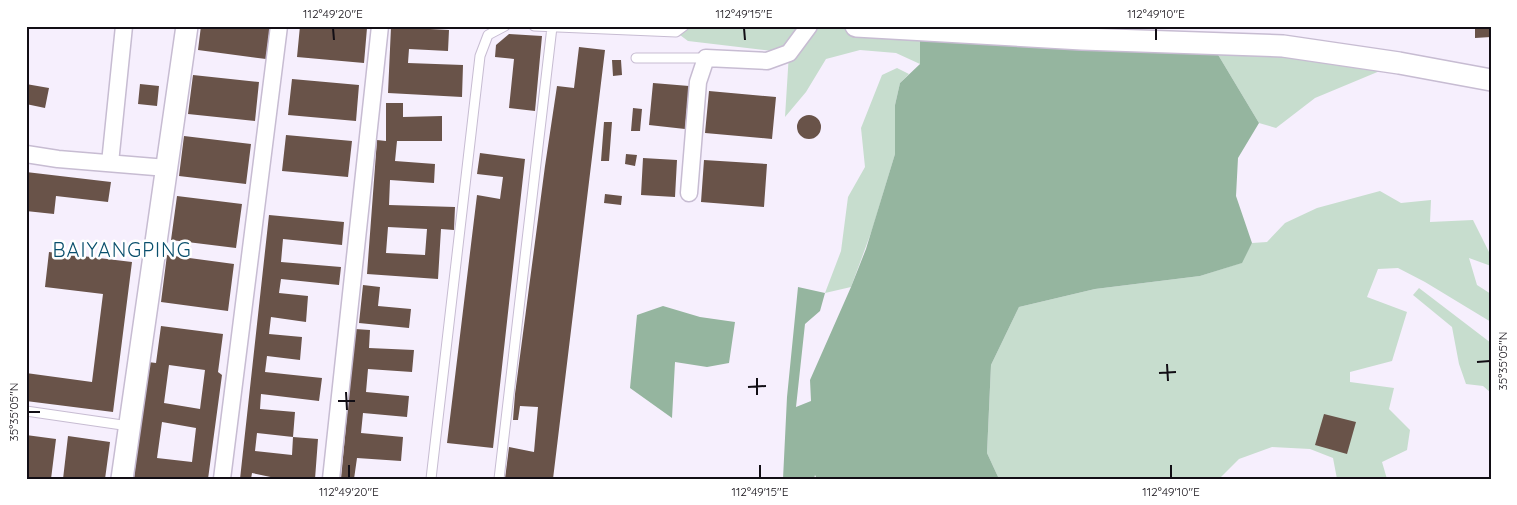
<svg xmlns="http://www.w3.org/2000/svg" width="1517" height="505" viewBox="0 0 1517 505" font-family="Quicksand,sans-serif">
<style>
.green{fill:#c7ddce}
.forest{fill:#95b59f}
.building{fill:#695349;fill-rule:evenodd}
.lines{fill:none;stroke-linecap:round;stroke-linejoin:round}
.service-casing{stroke:#c7bcd2;stroke-width:11}
.minor-casing{stroke:#c7bcd2;stroke-width:19}
.tertiary-casing{stroke:#c7bcd2;stroke-width:24}
.service{stroke:#fff;stroke-width:9}
.minor{stroke:#fff;stroke-width:16}
.tertiary{stroke:#fff;stroke-width:21}
.ticks{fill:none;stroke:#120e15;stroke-width:2}
.labels{text-anchor:middle;dominant-baseline:central;stroke-width:5;stroke-linejoin:round;paint-order:stroke}
.quarter-label{font-size:20px;letter-spacing:1px;fill:#0a4f6d;stroke:#fff}
.neatline{fill:none;stroke:#120e15;stroke-width:2}
.ticks-label{font-size:12px;text-anchor:middle;fill:#120e15}
</style>
<rect width="100%" height="100%" fill="#f6effd"/>
<!-- green -->
<path class="green" d="M684 26H856L920 30V64L896 53 860 50 826 59 806 92 785 117 789 53 688 41 676 32Z
M1211 43 1399 63 1315 98 1276 128 1259 123Z
M897 68 909 74 900 83 895 105V154L872 230 851 287 825 293 841 251 848 197 865 167 861 128 882 75Z
M1380 191 1401 203 1431 200 1430 222 1473 220 1491 256V266L1469 258 1477 285 1491 294V322L1425 282 1398 268 1378 269 1367 297 1407 312 1392 361 1350 372V382L1394 388 1389 409 1410 430 1407 450 1382 462 1387 479H1337L1333 458 1310 449 1272 447 1239 459 1219 479H999L987 453 991 365 1019 307 1095 289 1200 276 1241 263 1252 243 1267 242 1285 223 1317 208Z
M1419 288 1491 343V393L1483 386 1466 384 1459 364 1452 327 1413 295Z"/>
<!-- forest -->
<path class="forest" d="M920 30 1211 43 1259 123 1238 158 1236 196 1252 243 1242 263 1200 276 1095 289 1019 307 991 365 987 453 999 479H817L815 475 814 479H783L787 397 798 287 825 293 820 311 805 324 796 407 811 401 810 380 851 287 866 249 895 154V105L900 83 920 64Z
M663 306 700 317 735 322 729 363 707 367 675 362 672 418 630 388 637 315Z"/>
<!-- building -->
<path class="building" d="M201 26H270L266 59 198 50Z
M300 26H344L367 28 364 63 297 57Z
M1475 26H1491V37L1475 38Z
M391 27 449 30 448 51 409 49 408 63 463 65 462 97 388 93Z
M509 34 542 36 535 111 509 108 514 59 495 57 496 45Z
M579 47 605 50 553 479H505L509 447 534 452 538 407 520 406 518 420H513L515 394 545 166 557 86 574 88Z
M612 60H621L622 75 613 76Z
M193 75 259 82 255 121 188 114Z
M292 79 359 85 356 121 288 115Z
M653 83 689 86 685 129 649 125Z
M26 84 49 88 45 108 26 104Z
M140 84 159 86 157 106 138 104Z
M709 91 776 97 772 139 705 133Z
M386 103H403V117L442 116V141H397L395 161 435 164 434 183 390 180 389 205 455 207 454 230 441 229 438 279 367 274 377 140 386 141ZM388 227 427 229 425 255 386 253Z
M633 108 642 109 640 131H631Z
M797 127a12 12 0 1 1 24 0a12 12 0 1 1-24 0Z
M604 122H612L609 161H601Z
M286 135 352 141 348 177 282 171Z
M184 136 251 144 246 184 179 176Z
M480 153 525 159 493 448 447 443 477 195 500 199 503 177 477 174Z
M626 154 637 155 635 166 625 164Z
M643 158 677 160 675 197 641 195Z
M704 160 767 164 764 207 701 202Z
M26 172 111 182 108 202 56 196 54 214 26 211Z
M605 194 622 196 621 205 604 203Z
M177 196 242 204 236 248 171 240Z
M269 215 344 222 342 245 283 239 281 262 341 267 339 285 281 279 279 293 308 296 306 322 271 317 269 334 302 337 300 360 267 356 265 372 322 378 319 401 261 394 260 409 295 412 293 437 257 433 255 451 292 455 293 437 318 439 315 479H280L252 473 251 479H240Z
M49 252 132 262 113 412 26 401V373L92 382 103 294 45 287Z
M167 255 234 264 228 311 161 302Z
M363 285 380 287 378 306 411 309 409 328 359 323Z
M161 326 223 334 218 372 222 375 208 479H134L140 419 148 362 156 363ZM169 365 205 370 200 409 164 403ZM162 422 196 428 192 462 157 458Z
M355 329 370 330 369 348 414 350 412 372 368 369 366 392 409 396 407 417 363 413 361 433 403 437 401 461 357 458 354 479H341Z
M1324 414 1356 422 1347 454 1315 445Z
M26 435 56 439 51 479H26Z
M68 436 110 442 105 479H63Z"/>
<g class="lines">
<defs>
<path id="service" d="M534 26 676 32 684 26
M636 58H706
M26 411 129 426
M431 479 480 56 488 35 505 26
M499 479 552 27"/>
<path id="minor" d="M26 154 58 159 167 168
M110 163 124 26
M689 193 698 82 706 58 767 61 789 53 809 26
M222 479 279 26
M331 479 380 26"/>
<path id="tertiary" d="M856 26 1082 39 1283 46 1399 63 1491 80
M122 479 187 26"/>
</defs>
<!-- service casing -->
<use href="#service" class="service-casing"/>
<!-- minor casing -->
<use href="#minor" class="minor-casing"/>
<!-- tertiary casing -->
<use href="#tertiary" class="tertiary-casing"/>
<!-- service -->
<use href="#service" class="service"/>
<!-- minor -->
<use href="#minor" class="minor"/>
<!-- tertiary -->
<use href="#tertiary" class="tertiary"/>
</g>
<!-- ticks -->
<path class="ticks" d="M333 28 334 40M744 28 745 40M1156 28V40M1477 362 1490 361M1167 364 1168 381M1159 373 1176 372M757 378V395M748 387 766 386M346 392 347 410M338 401H355M28 412H40M349 465V478M760 465V478M1171 465V478"/>
<g class="labels">
<!-- quarter labels -->
<g class="quarter-label">
<text x="122" y="249">BAIYANGPING</text>
</g>
</g>
<!-- border -->
<rect width="1517" height="505" fill="none" stroke="#ffffff" stroke-width="55"/>
<rect x="28" y="28" width="1462" height="450" class="neatline"/>
<g class="ticks-label">
<text x="333" y="18">112°49'20"E</text>
<text x="744" y="18">112°49'15"E</text>
<text x="1156" y="18">112°49'10"E</text>
<text transform="translate(1503 361) rotate(-90)" y="4">35°35'05"N</text>
<text transform="translate(14 412) rotate(-90)" y="4">35°35'05"N</text>
<text x="349" y="496">112°49'20"E</text>
<text x="760" y="496">112°49'15"E</text>
<text x="1171" y="496">112°49'10"E</text>
</g>
</svg>
